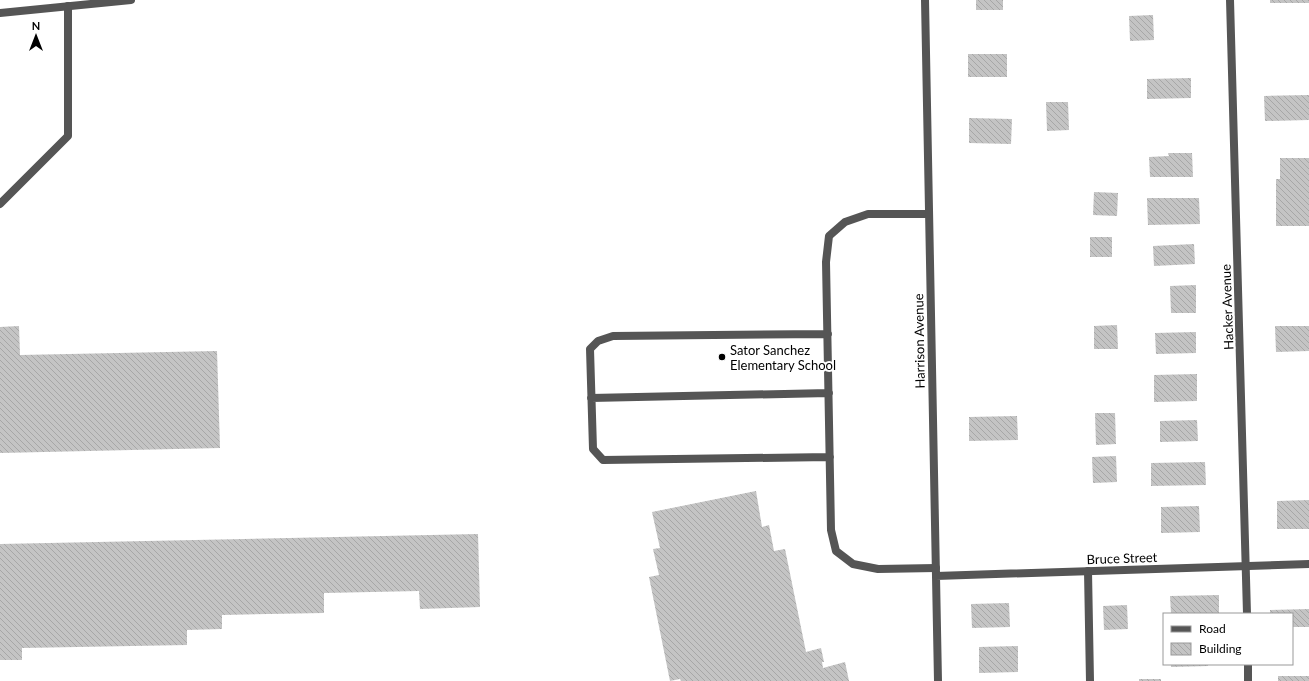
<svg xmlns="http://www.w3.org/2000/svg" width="1309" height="681" viewBox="0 0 1309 681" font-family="Lato,sans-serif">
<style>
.building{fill:url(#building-back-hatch)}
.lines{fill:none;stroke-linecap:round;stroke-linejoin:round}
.lane{stroke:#555;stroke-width:8}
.street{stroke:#555;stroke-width:8}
.poi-dot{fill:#000;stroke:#fff;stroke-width:1.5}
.labels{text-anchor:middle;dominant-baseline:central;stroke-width:4;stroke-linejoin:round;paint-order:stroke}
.street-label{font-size:13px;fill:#000;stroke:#fff}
.poi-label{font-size:13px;fill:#000;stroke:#fff;text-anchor:start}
</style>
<defs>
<pattern id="building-back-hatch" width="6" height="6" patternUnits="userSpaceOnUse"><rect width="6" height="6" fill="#c4c4c4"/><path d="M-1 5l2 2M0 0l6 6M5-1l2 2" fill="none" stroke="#a7a7a7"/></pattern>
</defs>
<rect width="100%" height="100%" fill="#fff"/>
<!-- building -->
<path class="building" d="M976 0H1003V10H976Z
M1270 0H1309V3H1270Z
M1153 15 1154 40 1130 41 1129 16Z
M968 54H1007V77H968Z
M1191 78V98L1147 99V79Z
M1309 95V120L1265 121 1264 96Z
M1046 102H1068L1069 130 1047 131Z
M969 118 1012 119 1011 144 969 143Z
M1168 153H1192L1193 177H1150L1149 157 1169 156Z
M1280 158H1309V226H1276V179H1280Z
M1094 192 1118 193 1117 216 1093 215Z
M1147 198H1199L1200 224 1148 225Z
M1090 237H1112V257H1090Z
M1194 244 1195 264 1154 266 1153 246Z
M1196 285V313H1171L1170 286Z
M1117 325 1118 349H1094V326Z
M19 326 20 355 217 351 220 448 0 453V327Z
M1275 326H1309V351L1276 352Z
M1196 332V353L1156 354 1155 333Z
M1197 374V401L1154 402V375Z
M1095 413H1115L1116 444 1096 445Z
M1017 416 1018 440 969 441V417Z
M1197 420 1198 441 1160 442V421Z
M1116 456 1117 482 1093 483 1092 457Z
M1205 462 1206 485 1151 486V463Z
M756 491 762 527 769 525 774 551 785 549 806 652 821 648 824 662H822L823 668 845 662 849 681H681L680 679 670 681 649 577 659 575 653 549 660 548 652 512Z
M1309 500V529H1277V501Z
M1199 506 1200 532 1161 533V507Z
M478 534 480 607 420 609 419 591 324 593V613L222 615V629L187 630V645L22 648V660H0V544Z
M1219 595V614H1171L1170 596Z
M1009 603 1010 627 972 628 971 604Z
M1127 605 1128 629 1104 630 1103 606Z
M1309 609V627H1292V614H1270V610Z
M1018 646V672L979 673V647Z
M1171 664H1208V666L1171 667Z
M1278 676H1309V681H1278Z
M1139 679H1161V681H1139Z"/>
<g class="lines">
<!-- lane -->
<path class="lane" d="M0 204 68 136V6
M929 214H868L845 222 829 236 826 262 831 530 836 551 853 564 878 569 936 568
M828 334 613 336 598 341 590 349 593 449 603 460 830 457
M591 398 829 393
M1088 571 1090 681"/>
<!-- street -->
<path class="street" d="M925 0 938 681
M1230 0 1247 614
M0 13 131 0
M936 576 1309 564
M1248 664V681"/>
</g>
<!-- markers -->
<circle class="poi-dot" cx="722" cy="357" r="4"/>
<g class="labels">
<!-- street labels -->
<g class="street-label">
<text transform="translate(1227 307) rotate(-92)">Hacker Avenue</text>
<text transform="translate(919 341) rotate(-91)">Harrison Avenue</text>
<text transform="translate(1122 558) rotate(-2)">Bruce Street</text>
</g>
<!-- poi labels -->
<g class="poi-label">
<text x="730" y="350">Sator Sanchez<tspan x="730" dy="15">Elementary School</tspan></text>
</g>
</g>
<!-- legend -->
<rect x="1163" y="613" width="130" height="52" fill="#ffffff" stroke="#999999"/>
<rect x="1171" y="626" width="20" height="6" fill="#555555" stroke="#999999"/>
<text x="1199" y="633" font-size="12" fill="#000000">Road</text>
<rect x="1171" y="643" width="20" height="12" fill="url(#building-back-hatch)" stroke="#999999"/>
<text x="1199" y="653" font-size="12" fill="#000000">Building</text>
<!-- north arrow -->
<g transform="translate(36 36)" stroke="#ffffff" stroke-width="3" paint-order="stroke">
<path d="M0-3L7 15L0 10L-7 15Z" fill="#000000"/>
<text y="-6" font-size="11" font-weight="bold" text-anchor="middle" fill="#000000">N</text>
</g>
</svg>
